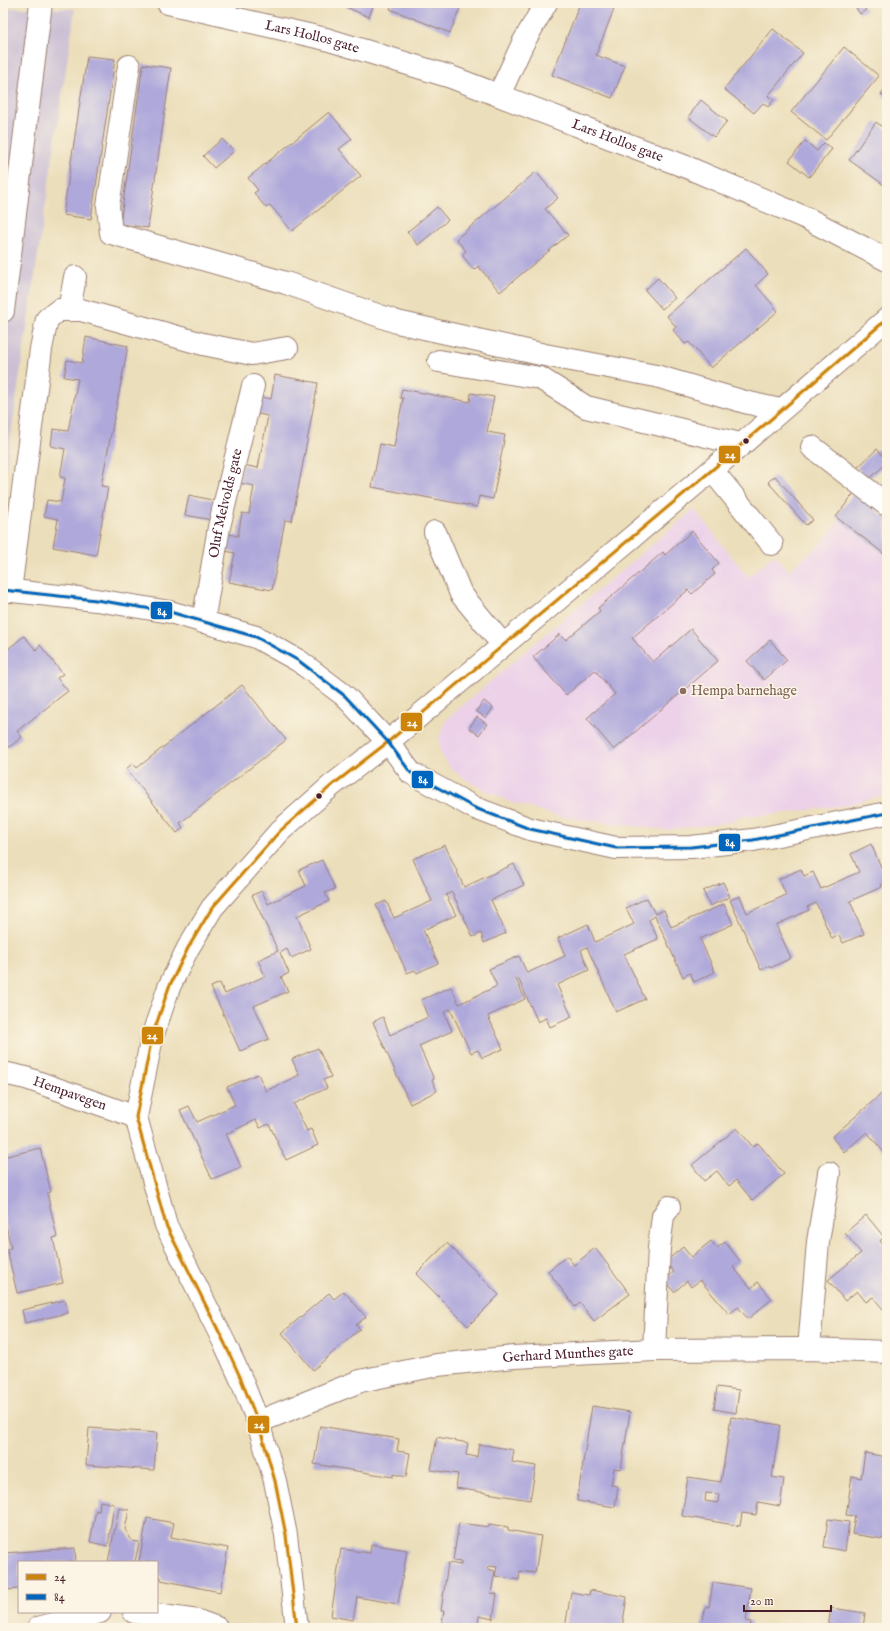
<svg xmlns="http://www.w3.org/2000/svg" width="890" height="1631" viewBox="0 0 890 1631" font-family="'IM FELL English',serif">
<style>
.built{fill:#ecd1e9}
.industrial{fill:#cbbfd4}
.building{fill:#afa9db;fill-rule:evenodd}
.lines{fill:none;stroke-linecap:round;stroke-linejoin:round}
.minor-casing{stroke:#9a7e72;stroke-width:24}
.minor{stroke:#fff;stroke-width:22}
.bus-1-casing{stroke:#fcf5e5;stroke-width:6}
.bus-2-casing{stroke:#fcf5e5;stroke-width:6}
.bus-1{stroke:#cc840b;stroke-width:3}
.bus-2{stroke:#0065bd;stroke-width:3}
.bus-dot{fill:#4a1f2b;stroke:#fcf5e5;stroke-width:1.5}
.education-dot{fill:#8d6e63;stroke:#fcf5e5;stroke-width:1.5}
.labels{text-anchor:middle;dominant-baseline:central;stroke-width:3;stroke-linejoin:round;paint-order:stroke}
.street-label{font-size:14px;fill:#4a1f2b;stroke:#fcf5e5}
.education-label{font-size:14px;fill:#785e54;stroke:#fcf5e5;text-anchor:start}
.line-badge{stroke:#fcf5e5;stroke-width:1.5}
.badge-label{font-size:11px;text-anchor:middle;font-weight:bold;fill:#fff}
</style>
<rect width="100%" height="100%" fill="#fcf5e5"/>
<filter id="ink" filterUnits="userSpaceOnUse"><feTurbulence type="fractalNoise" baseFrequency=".025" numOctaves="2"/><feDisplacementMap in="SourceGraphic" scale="8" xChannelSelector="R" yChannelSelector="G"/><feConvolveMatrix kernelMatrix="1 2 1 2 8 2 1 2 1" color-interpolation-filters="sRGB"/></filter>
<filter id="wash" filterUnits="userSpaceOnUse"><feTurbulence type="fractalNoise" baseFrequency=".012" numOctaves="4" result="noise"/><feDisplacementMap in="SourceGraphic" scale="16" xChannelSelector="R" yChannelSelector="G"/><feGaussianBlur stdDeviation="0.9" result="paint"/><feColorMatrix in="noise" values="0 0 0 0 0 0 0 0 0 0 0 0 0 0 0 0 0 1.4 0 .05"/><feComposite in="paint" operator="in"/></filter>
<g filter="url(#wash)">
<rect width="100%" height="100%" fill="#ebdeba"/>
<!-- built -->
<path class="built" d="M694 509 748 577 775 554 788 571 821 544 840 519 887 556V794L847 805 760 816 739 817 731 822 666 830 562 817 510 802 471 783 451 769 441 754 439 739 446 720 513 662Z"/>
<!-- industrial -->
<path class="industrial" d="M3 8 75 9 3 487Z"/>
<g id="blocks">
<!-- building -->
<path class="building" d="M348 3H374L369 17 346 7Z
M393 3H448L460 8 450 33 390 9Z
M580 3H600L614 9 596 55 625 66 612 98 552 75Z
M857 3H860L866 10 860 14 854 5Z
M773 29 803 53 768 96 774 100 768 107 763 103 754 113 724 89Z
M844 47 879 76 826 140 791 112Z
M87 56 115 59 91 219 63 215Z
M143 64 171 68 148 228 120 224Z
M887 86V99L881 94Z
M701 100 727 121 714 137 688 117Z
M329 112 352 139 339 149 361 176 292 231 270 205 266 208 254 193 258 190 248 178Z
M876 122 887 130V187L849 160Z
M222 139 234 151 214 168 203 156Z
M805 141 817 151 824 143 832 149 809 177 789 161Z
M536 172 558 198 545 209 568 235 500 292 478 266 474 270 462 255 466 251 456 239Z
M437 207 448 220 418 245 407 232Z
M746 248 768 274 756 285 778 311 711 368 689 342 685 344 673 330 676 327 667 316Z
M658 278 675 298 662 309 645 290Z
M86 337 128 346 101 486 108 487 96 555 53 547 58 519 44 516 47 500 61 502 65 478 60 477 65 449 51 446 53 429 68 431 78 379 64 377 67 360 82 363Z
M275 375 318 383 292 521 285 520 272 590 229 582 235 553 220 550 223 533 238 536 242 513 249 514 254 486 239 483 243 465 258 468 268 416 253 413 257 396 271 399Z
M402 389 470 402 471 393 494 397 487 432 505 435 493 499 479 496 477 507 372 487 380 444 394 447 403 398H400Z
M877 449 887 460V463L868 480 857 468Z
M775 476 813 520 806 525 768 482Z
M854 493 887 519V556L836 517Z
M189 495 216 501 212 520 185 515Z
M692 531 719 563 712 570 715 574 692 594 688 590 632 638 653 662 691 629 718 661 614 750 587 718 615 694 595 670 566 695 533 657 560 634 566 640 600 611 598 608 663 552 665 555Z
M24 636 36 650 40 645 63 674 57 678 68 691 17 731 22 737 8 748 4 741 3 742V653Z
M770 640 787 660 764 680 747 661Z
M242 685 286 740 180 823 183 828 177 833 126 769 133 763 137 768Z
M484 701 493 708 486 718 476 711Z
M477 717 487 724 479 735 469 728Z
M871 844 881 867 887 864V881L881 884 882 887 850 901 864 934 843 943 839 935 832 939 816 903 807 907 809 910 776 925 791 958 770 968 769 966 761 970 730 900 740 896 747 913 786 895 779 879 801 869 804 876 813 872 821 889 859 872 851 854Z
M445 845 464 887 514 864 524 885 491 900 506 933 484 943 481 933 473 937 452 892 446 895 456 915 423 930 438 963 417 973 415 970 407 973 376 905 386 901 394 918 432 901 413 859Z
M322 860 335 889 325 893 329 901 297 916 311 949 291 958 287 949 280 953 289 973 281 977 288 991 254 1006 269 1039 240 1051 211 987 220 983 225 994 265 976 258 960 278 951 252 895 262 891 268 904 306 886 299 870Z
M723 882 730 897 710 906 703 891Z
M647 898 655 914 664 910 671 927 724 904 733 924 700 939 715 972 694 982 690 973 683 977 655 916 649 920 658 939 624 954 645 999 616 1012 587 947 581 950 589 970 557 985 572 1017 550 1027 546 1018 538 1022 518 978 516 979 525 999 488 1016 503 1049 482 1058 478 1050 471 1053 450 1009 444 1012 452 1031 419 1046 434 1079 432 1080 437 1091 410 1104 373 1022 383 1017 390 1035 428 1017 421 1000 451 987 459 1004 497 986 489 969 519 956 527 973 565 956 558 938 588 924 595 942 634 924 626 908Z
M318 1048 331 1077 323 1080 327 1088 294 1104 307 1131 311 1129 318 1145 286 1160 269 1124 260 1128 256 1120 226 1134 241 1167 212 1179 180 1110 189 1106 197 1122 235 1105 227 1087 258 1074 266 1091 299 1075 292 1059Z
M887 1089V1156L867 1132 844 1152 832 1137Z
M737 1128 753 1147 758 1143 784 1174 752 1200 736 1180 729 1186 717 1171 704 1181 692 1165Z
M40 1148 51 1192 47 1193 57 1237 53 1238 63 1283 17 1293 7 1249 11 1248 3 1213V1203H4L3 1197V1157Z
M866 1215 884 1237 880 1241 887 1249V1314L873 1297 866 1302 857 1291 845 1301 828 1280 861 1253 845 1233Z
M711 1241 717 1248 725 1242 740 1261 733 1267 751 1288 758 1282 772 1299 748 1319 738 1307 729 1314 700 1280 691 1287 687 1281 674 1292 665 1279 674 1272 665 1262 683 1247 691 1257Z
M447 1243 499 1295 468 1326 416 1274Z
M595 1248 630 1294 594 1321 580 1303 575 1307 548 1271 567 1256 574 1265Z
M344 1291 366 1317 356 1325 360 1329 313 1370 282 1333 329 1293 334 1299Z
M65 1300 68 1313 25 1323 22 1310Z
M717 1387 739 1390 736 1413 714 1409Z
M592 1406 630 1412 621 1469 614 1468 611 1485 618 1486 615 1507 577 1501Z
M731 1417 780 1425 772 1477 784 1479 780 1506 758 1502 756 1515 742 1513 740 1526 682 1516 688 1477 721 1482ZM706 1493 719 1494 718 1503 705 1501Z
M320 1426 399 1439 397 1451 410 1453 406 1477 393 1474V1477L314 1464Z
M89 1428 157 1433 154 1470 86 1465Z
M437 1437 468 1443 466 1455 477 1457 479 1444 514 1450 512 1462 536 1466 530 1500 456 1488 458 1474 431 1470Z
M865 1453 887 1457V1517L883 1539 852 1534 855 1516 846 1515 852 1476 861 1478Z
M100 1501 114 1504 108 1546 90 1542 96 1510 99 1511Z
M119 1508 129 1510 125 1529 132 1541 139 1542 135 1562H108Z
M147 1518 174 1523 171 1537 228 1548 220 1592 161 1580V1577L157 1576V1562H139Z
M828 1519 849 1522 845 1551 824 1547Z
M459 1523 489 1527V1524L508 1527V1530L541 1536 535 1573 520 1571 519 1580 495 1576 497 1567 488 1566 487 1569 495 1571 491 1593 497 1594 493 1619 479 1616 477 1628H441L444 1611H441L448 1563 461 1565V1562L453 1561Z
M371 1544 407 1550 398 1604 357 1597 353 1620 331 1616 341 1549 370 1553Z
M75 1548 76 1562H19V1589L6 1590 4 1553Z
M713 1582 751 1588 746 1621 751 1622 750 1628H701L706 1606 709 1607Z
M590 1590 627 1597 622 1628H565L571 1592 589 1595Z
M831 1608 865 1613 863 1628H828Z"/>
</g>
</g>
<g filter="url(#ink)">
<use href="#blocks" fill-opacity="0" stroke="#9a7e72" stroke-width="1"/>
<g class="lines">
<defs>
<g id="minor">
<path id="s1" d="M168 3 326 39 451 77 689 168 806 218 887 260"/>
<path d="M129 66 108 206 111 233 286 283 397 322 545 355 656 376 745 402 780 410"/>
<path d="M499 95 523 43 546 3"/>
<path d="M69 310 75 277"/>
<path d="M3 311 41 3"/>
<path d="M439 361 540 378 586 407 740 444"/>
<path d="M812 447 887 505"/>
<path d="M712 470 772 544"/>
<path d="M435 532 461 594 503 645"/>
<path d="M3 590 96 600 170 612 256 637 299 661 345 696 388 742 411 773 475 808 530 829 616 848 691 847 753 840 887 813"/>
<path d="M10 591 41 349 47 319 59 310H81L203 344 252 354 287 348"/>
<path id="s2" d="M203 622 219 527 253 386"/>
<path id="s3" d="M3 1073 26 1078 136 1117"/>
<path d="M809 1349 818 1242 829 1173"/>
<path d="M654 1350 659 1248 663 1216 669 1207"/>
<path id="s4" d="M258 1422 360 1381 437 1365 514 1357 654 1350 809 1349 887 1352"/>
<path d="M134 1612 198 1621 217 1628"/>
<path d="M38 1628 100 1612"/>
<path d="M297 1628 286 1535 275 1481 258 1422 241 1379 225 1344 166 1225 136 1117 152 1037 169 987 188 948 212 908 280 831 331 786 388 742 712 470 887 319"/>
</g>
</defs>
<!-- minor casing -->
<use href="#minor" class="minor-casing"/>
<!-- minor -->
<use href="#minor" class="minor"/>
<defs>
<path id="bus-1" d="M297 1628 286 1535 275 1481 258 1422 241 1379 225 1344 166 1225 136 1117 152 1037 169 987 188 948 212 908 280 831 331 786 388 742 712 470 887 319"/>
<path id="bus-2" d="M3 590 96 600 170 612 256 637 299 661 345 696 388 742 411 773 475 808 530 829 616 848 691 847 753 840 887 813"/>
</defs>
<!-- bus-1 casing -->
<use href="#bus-1" class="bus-1-casing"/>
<!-- bus-2 casing -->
<use href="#bus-2" class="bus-2-casing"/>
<!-- bus-1 -->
<use href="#bus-1" class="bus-1"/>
<!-- bus-2 -->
<use href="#bus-2" class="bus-2"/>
</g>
</g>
<!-- markers -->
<g class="bus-dot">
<circle cx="746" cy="441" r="3.5"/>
<circle cx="319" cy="796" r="3.5"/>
</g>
<circle class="education-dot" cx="683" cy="691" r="4"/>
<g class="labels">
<!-- street labels -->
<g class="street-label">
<text stroke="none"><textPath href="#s1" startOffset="148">Lars Hollos gate</textPath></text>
<text stroke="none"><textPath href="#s1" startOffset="471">Lars Hollos gate</textPath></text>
<text stroke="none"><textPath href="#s2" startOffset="121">Oluf Melvolds gate</textPath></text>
<text stroke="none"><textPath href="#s3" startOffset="70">Hempavegen</textPath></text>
<text stroke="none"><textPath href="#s4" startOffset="320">Gerhard Munthes gate</textPath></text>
</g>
<!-- education labels -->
<g class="education-label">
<text x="691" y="691">Hempa barnehage</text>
</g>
</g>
<g class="line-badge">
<rect x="718" y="445" width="23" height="19" rx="4" fill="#cc840b"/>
<rect x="150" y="601" width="23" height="19" rx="4" fill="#0065bd"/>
<rect x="400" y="712" width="23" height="20" rx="4" fill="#cc840b"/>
<rect x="411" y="770" width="23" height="19" rx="4" fill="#0065bd"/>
<rect x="718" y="833" width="23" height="19" rx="4" fill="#0065bd"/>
<rect x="141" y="1026" width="23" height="19" rx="4" fill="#cc840b"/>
<rect x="247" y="1415" width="23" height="19" rx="4" fill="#cc840b"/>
</g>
<g class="badge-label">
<text x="730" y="458">24</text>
<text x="162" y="615">84</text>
<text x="412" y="726">24</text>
<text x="423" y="783">84</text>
<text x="730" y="846">84</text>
<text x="152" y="1039">24</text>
<text x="259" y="1428">24</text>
</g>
<!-- margin -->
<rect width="890" height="1631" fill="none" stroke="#fcf5e5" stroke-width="16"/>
<!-- legend -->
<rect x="18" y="1561" width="140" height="52" fill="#fcf5e5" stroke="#b59f9b"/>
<rect x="26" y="1574" width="20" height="6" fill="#cc840b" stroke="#b59f9b"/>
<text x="54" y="1581" font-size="12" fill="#4a1f2b">24</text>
<rect x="26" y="1594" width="20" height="6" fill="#0065bd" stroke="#b59f9b"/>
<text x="54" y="1601" font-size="12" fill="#4a1f2b">84</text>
<!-- scale -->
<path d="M744 1605v6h87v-6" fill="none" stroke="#4a1f2b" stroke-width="2"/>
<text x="750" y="1605" font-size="12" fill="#4a1f2b" stroke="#fcf5e5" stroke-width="3" paint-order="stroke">20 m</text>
</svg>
